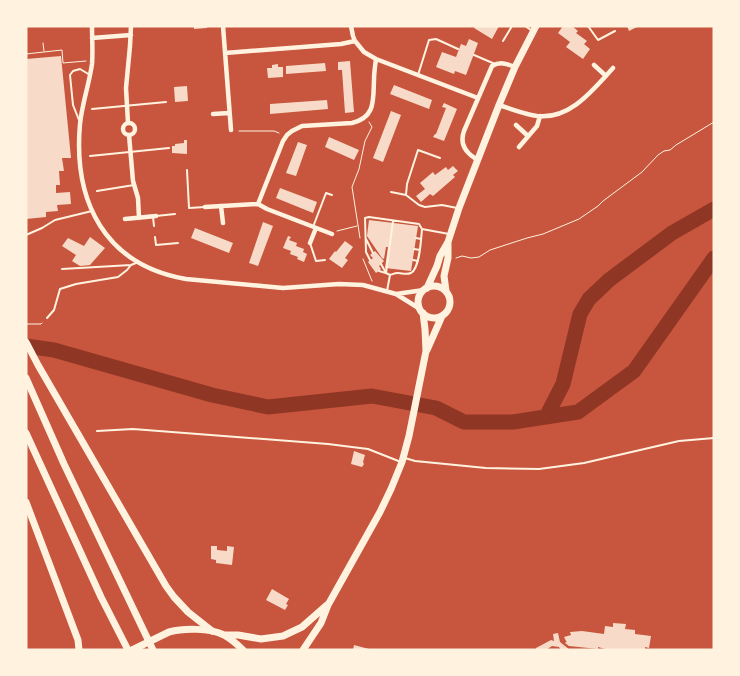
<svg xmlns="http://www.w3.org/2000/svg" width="740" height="676" viewBox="0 0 740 676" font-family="Arial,sans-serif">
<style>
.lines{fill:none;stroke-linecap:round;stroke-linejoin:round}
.river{stroke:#8f3625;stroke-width:15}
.building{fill:#f7dbc8}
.path{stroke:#fff3e0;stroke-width:1}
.service{stroke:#fff3e0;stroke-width:2}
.minor{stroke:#fff3e0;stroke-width:4.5}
.primary{stroke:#fff3e0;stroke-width:7}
.trunk{stroke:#fff3e0;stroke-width:7}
</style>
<rect width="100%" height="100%" fill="#c8553d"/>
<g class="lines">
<!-- river -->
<path class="river" d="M26 346 54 350 212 395 268 407 372 396 436 408 464 422H513L578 412 634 371 714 258
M546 417 563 384 580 314 589 299 609 280 672 233 714 209"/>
</g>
<!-- building -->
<path class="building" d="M194 26H207V28L194 29Z
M475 26H499L492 39 474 28Z
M563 26H572L578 31 576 33 587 41 584 44 590 49 583 59 566 47 570 42 558 33Z
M627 26H639L629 31Z
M469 39 478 43 466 75 455 71 454 74 436 67 442 52 456 57 461 44 466 46Z
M61 56 71 158H62L64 171H59L60 185H56V193L70 192 71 204 57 205 58 211 46 212V217L26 219V59Z
M350 61 354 112 345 113 342 70H338V62Z
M325 63 326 71 286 74V66Z
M278 64V67H283V77L268 78 267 68H272V65Z
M394 85 432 100 429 109 390 94Z
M187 86 188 101 175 102 174 87Z
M327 100 328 109 270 114V104Z
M444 103 457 109 444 141 433 137 435 134H436L446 108 442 107Z
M391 111 401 115 383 162 373 158Z
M329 137 359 150 354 160 325 147Z
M184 140H187V154L172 153V146H175V144L184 143Z
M298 142 307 145 296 176 286 173Z
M453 166 458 171 453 175 455 177 433 196 430 194 421 202 416 196 425 189 420 183 433 172 435 175 446 167 448 170Z
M280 188 317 202 313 213 276 198Z
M369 220 418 226 411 271 385 268 388 247H386L384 259 382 258 367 236Z
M263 222 273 226 258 266 249 263Z
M195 228 233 243 229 253 191 238Z
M288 236 291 237 289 240 297 243 296 246 304 249 303 252 307 254 304 262 297 259 298 257 290 254 291 251 283 248Z
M90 237 105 248 90 265 80 266 72 261 76 255 62 246 68 238 84 246Z
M345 241 353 247 345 258 348 260 342 268 329 259 335 251 336 252Z
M375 251 384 261 379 266 381 269 376 273 368 262 373 258 370 255Z
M354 451 365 455 363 462 364 464 362 467 351 464Z
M211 546H217V550L227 551V546L234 547 232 565 216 563V560L211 559Z
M272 589 289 599 286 604 288 605 285 610 266 600Z
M613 623 626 624 625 629 635 630V634L651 636 649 648 645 647V650L633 649V650H609L598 647V649L569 646 565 643 567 641H566L564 637 571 635 570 632 582 631 604 634 605 626 613 627Z
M558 633 560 642 570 650H561L559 647 552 646 546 650H536V648L551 640 554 641 553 634Z
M354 645 369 649V650H353Z"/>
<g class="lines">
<!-- path -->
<path class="path" d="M43 43 44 51
M26 54 62 50 63 63 86 61
M239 131H274L279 133
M337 231 357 226
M360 238 352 187 359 169 365 141 372 127 369 122
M456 258 462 256 471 258 479 257 490 250 527 238 543 234 579 219 598 206 603 201 642 172 658 155 664 151 670 150 676 145 714 122
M363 259 372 281
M26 324H41L42 323"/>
<!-- service -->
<path class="service" d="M525 26 531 30
M588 26 598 40 615 31
M503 41 512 26
M474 55 495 64
M418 75 429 40 436 39 458 49
M92 109 166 102
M79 120 73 105 70 75 73 71 80 69 90 75
M90 156 169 148
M187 170 189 208 205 207
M97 191 134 185
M391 192 406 195 419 205 425 207 442 205 457 208
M406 195 407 184 418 150 440 158
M156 216 175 214
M153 217 154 226
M313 227 326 193 332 195
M26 235 42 228 55 220 92 211
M155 237 156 245 178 243
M416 238 421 239
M366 239 373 253
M310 243 316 261 325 260
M414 249 420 250
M370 260 366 252 365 218 369 217 419 224 422 229
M413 260 418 261
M381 264 385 271
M62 269 131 265
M379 271 386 273
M390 275 386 273 393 221
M387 291 390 275C393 274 395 273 398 273 402 273 406 275 411 273 420 268 421 239 422 229L449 234
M47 318 54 310 60 289 76 284 118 277 127 270 131 265 136 263
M97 431 133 429 328 444 368 449 401 462
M405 458 415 461 486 468 539 469 584 463 679 441 714 438"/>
<!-- minor -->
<path class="minor" d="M92 26C92 39 93 52 92 64 89 85 82 104 80 124 73 202 105 265 186 279L283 288 339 284 363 285 396 294 420 309
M223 26 231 130
M351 26 353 36 355 41
M92 38 131 35
M225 53 341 44 355 41 364 52 376 59 478 98
M594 65 606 76
M499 105C511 109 524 114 537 116 570 120 593 90 613 68
M213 114 229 113
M123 129a6 6 0 1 1 12 0a6 6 0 1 1-12 0Z
M128 123 126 88 130 46 131 26
M516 125 528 136
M129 135 133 181 138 198 139 218
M519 147 537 126 540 116
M478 160C467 154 459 145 464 131L492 66C501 61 507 64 515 67
M258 204 283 141 287 135 292 131 302 126 352 123C376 117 373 100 374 80 374 73 375 66 376 59
M221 206 223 223
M205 207 258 204 267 209 332 234
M125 219 156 216
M310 243 316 228
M396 294 424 290"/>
<!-- primary -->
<path class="primary" d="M418 302a16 16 0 1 1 32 0a16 16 0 1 1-32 0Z
M427 288 437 266 440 256 448 242 459 208 499 105 515 67 536 26
M446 291 444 276 448 258V243
M427 350 442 316
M224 635H238L261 639 283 636 302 627 327 605
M132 650 169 632C184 628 210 628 224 635 231 639 237 644 243 650
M303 650 321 623 328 605 380 512 391 489 402 462 409 436 426 351 425 329 423 313"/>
<!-- trunk -->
<path class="trunk" d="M26 342 38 365 166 586 174 597 188 612 212 631
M26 378 64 464 153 650
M26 433 101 597 128 650
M26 502 78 640 79 650"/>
</g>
<!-- border -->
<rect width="740" height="676" fill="none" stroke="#fff3e0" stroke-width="55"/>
</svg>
